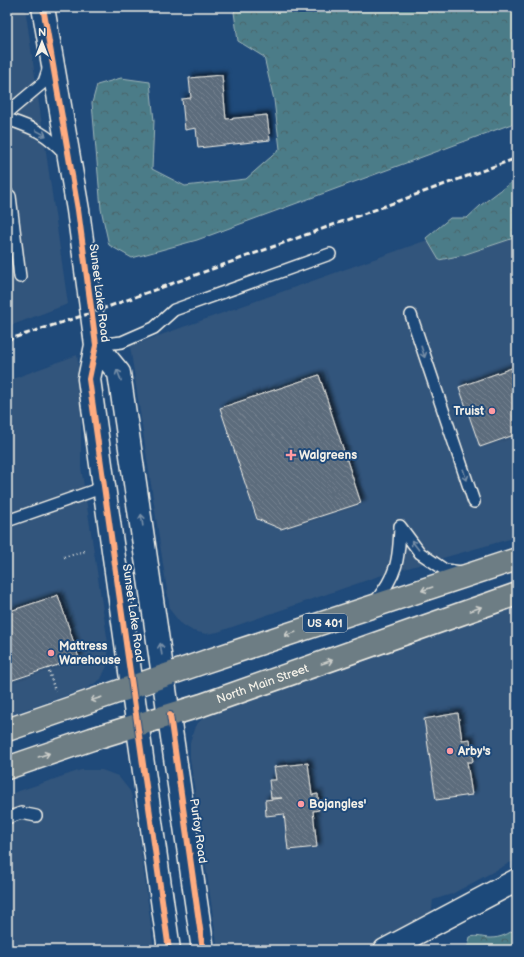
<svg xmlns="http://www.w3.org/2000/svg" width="524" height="957" viewBox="0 0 524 957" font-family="'Balsamiq Sans',sans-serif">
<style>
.built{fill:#31547b}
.forest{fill:url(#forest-crowns);stroke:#a0b6b8}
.building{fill:url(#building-back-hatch);stroke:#f4f1e8;filter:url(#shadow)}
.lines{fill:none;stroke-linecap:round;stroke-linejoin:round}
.lane-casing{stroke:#f4f1e8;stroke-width:14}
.street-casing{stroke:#f4f1e8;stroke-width:25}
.secondary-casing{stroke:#f4f1e8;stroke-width:25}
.highway-casing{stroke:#f4f1e8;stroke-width:25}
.path{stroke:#f4f1e8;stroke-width:2.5;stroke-dasharray:1 3;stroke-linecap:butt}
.lane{stroke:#1f4a7a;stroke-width:11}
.street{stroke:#1f4a7a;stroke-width:22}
.secondary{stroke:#1f4a7a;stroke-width:22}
.highway{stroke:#6d7d84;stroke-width:22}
.rail{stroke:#f4f1e8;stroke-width:3;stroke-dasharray:6 3;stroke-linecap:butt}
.cycleway-casing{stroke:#1f4a7a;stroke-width:8}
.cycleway{stroke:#ffac80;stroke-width:6}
.oneway{stroke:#748da6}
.oneway2{stroke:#ccceca}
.poi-dot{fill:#ff9aa2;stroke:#1f4a7a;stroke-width:1.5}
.labels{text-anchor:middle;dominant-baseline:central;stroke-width:4;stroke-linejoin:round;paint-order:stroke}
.shield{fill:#1f4a7a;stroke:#b4bfc7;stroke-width:1}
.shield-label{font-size:11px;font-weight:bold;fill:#f4f1e8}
.street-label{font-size:12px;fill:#f4f1e8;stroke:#1f4a7a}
.poi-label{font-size:12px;font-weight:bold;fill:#f4f1e8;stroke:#1f4a7a;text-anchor:start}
</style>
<defs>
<pattern id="forest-crowns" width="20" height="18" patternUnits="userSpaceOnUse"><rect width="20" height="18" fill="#4b7c88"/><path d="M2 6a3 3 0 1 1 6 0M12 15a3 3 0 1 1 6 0" fill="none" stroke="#4a656a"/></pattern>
<pattern id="building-back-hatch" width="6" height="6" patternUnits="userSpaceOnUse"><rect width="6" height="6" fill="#5c6c7c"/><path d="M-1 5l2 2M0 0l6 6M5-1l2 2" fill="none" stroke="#74818f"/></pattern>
<filter id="shadow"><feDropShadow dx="3.5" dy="-3.5" stdDeviation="2" flood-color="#0009"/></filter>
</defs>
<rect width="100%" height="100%" fill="#1f4a7a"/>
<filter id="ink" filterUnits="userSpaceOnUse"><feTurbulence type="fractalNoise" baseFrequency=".025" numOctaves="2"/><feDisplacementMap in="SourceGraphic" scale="8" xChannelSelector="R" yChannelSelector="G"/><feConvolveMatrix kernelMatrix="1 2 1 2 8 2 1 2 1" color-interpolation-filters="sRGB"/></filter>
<g filter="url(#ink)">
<!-- built -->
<path class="built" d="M7 7H25L68 304 7 327Z
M517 208V537L376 577 218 632 206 634 193 631 181 624 170 610 130 346Z
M77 355 81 384V467L108 643V664L101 679 88 688 7 716V381Z
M517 607V859L452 894 433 900 427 950H218L190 758V742L195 726 207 714Z
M81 770H102L118 776 130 791 136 810 154 950H7V795Z"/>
<!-- forest -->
<path class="forest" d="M239 7H517V122L197 240 132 258 109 245 101 209 92 103 97 85 121 78 150 82 154 121 152 169 185 186 246 179 280 149 274 100 264 57 238 41 234 12Z
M517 178V237L463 255 439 260 426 238 450 218H467L481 205Z
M517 928V950H470L468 946 470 937C478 935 483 938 490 938 501 938 508 934 517 928Z"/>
<!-- building -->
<path class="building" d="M222 75 226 119 267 115 270 140 198 148 196 128 185 130 182 99 191 98 189 78Z
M517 366V434L480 447 459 387Z
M319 375 361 503 281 529 257 519 220 408Z
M58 595 79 658 7 682V612Z
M458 713 462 740 470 739 473 762H467L472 795 436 800 424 719Z
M308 763 312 795 318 794 319 810 313 811 317 847 288 850 284 814 266 816 265 800 282 798H271L269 780H276L274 767Z"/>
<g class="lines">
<defs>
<path id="lane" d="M7 113 44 82 49 67
M7 119C34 128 46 133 65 154
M7 194 10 196 20 277
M411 315 474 502
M96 345 122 342 154 328 174 310 330 254
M7 521 104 487
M400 526 420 553 445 570 462 572
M375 602C397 574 399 561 400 526
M7 818 21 813 36 816"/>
<path id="street" d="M385 950 517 880"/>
<path id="secondary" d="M43 7 78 210 96 345 89 379 169 950
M96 345 119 373 203 950"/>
<g id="highway">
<path d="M7 730 207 661 517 559"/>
<path id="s1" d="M7 768 92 739 202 705 517 594"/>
</g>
</defs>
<!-- lane casing -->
<use href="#lane" class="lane-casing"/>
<!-- street casing -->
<use href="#street" class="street-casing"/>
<!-- secondary casing -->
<use href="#secondary" class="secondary-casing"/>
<!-- highway casing -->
<use href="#highway" class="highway-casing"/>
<!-- path -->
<path class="path" d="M64 557 85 551
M48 668 55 691"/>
<!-- lane -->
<use href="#lane" class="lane"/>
<!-- street -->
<use href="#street" class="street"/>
<!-- secondary -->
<use href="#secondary" class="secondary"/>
<!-- highway -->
<use href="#highway" class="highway"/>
<!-- rail -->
<path class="rail" d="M7 340 91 313 517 158"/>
<defs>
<path id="cycleway" d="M43 7 78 210 96 345 89 379 169 950
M170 715 203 950"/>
</defs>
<!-- cycleway casing -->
<use href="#cycleway" class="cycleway-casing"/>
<!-- cycleway -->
<use href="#cycleway" class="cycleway"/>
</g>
<!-- one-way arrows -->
<defs><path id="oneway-shaft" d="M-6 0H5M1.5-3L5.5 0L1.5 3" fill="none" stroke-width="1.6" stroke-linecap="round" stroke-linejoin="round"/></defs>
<g class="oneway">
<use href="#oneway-shaft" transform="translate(41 133) rotate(29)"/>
<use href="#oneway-shaft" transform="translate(423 352) rotate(72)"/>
<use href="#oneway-shaft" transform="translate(119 375) rotate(-111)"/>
<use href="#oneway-shaft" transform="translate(465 475) rotate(72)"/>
<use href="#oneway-shaft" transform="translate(142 520) rotate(-98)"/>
<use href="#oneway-shaft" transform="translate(415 545) rotate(-127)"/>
<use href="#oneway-shaft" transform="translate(161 649) rotate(-98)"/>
</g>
<g class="oneway2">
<use href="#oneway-shaft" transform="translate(427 589) rotate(161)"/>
<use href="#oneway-shaft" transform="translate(476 609) rotate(-20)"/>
<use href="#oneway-shaft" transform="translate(290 634) rotate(162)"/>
<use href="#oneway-shaft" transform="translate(327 662) rotate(-19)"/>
<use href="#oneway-shaft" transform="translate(96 699) rotate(162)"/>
<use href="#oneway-shaft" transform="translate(44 755) rotate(-19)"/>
</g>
</g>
<!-- markers -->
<g class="poi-dot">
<circle cx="492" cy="411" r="4"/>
<path d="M289 449h4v4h4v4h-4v4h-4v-4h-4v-4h4z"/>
<circle cx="51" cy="653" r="4"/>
<circle cx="450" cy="751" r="4"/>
<circle cx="301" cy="804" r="4"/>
</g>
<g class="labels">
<!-- shield labels -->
<rect class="shield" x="303" y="614" width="44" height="18" rx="3"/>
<g class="shield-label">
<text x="325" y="623">US 401</text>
</g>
<!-- street labels -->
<g class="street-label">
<text transform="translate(99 293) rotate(83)">Sunset Lake Road</text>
<text transform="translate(133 613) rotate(82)">Sunset Lake Road</text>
<text stroke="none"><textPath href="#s1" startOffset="269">North Main Street</textPath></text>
<text transform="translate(198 831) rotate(82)">Purfoy Road</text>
</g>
<!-- poi labels -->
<g class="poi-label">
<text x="484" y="411" text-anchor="end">Truist</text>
<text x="299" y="455">Walgreens</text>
<text x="59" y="646">Mattress<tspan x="59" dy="14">Warehouse</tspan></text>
<text x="458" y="751">Arby's</text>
<text x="309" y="804">Bojangles'</text>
</g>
</g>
<!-- margin -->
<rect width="524" height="957" fill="none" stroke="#1f4a7a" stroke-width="24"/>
<rect x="12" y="12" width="500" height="933" fill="none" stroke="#f4f1e8" stroke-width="1.5" filter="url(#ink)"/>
<!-- north arrow -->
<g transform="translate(42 42)" stroke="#1f4a7a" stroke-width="3" paint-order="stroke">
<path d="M0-3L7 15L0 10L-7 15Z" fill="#f4f1e8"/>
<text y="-6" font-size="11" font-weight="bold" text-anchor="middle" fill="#f4f1e8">N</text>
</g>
</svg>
